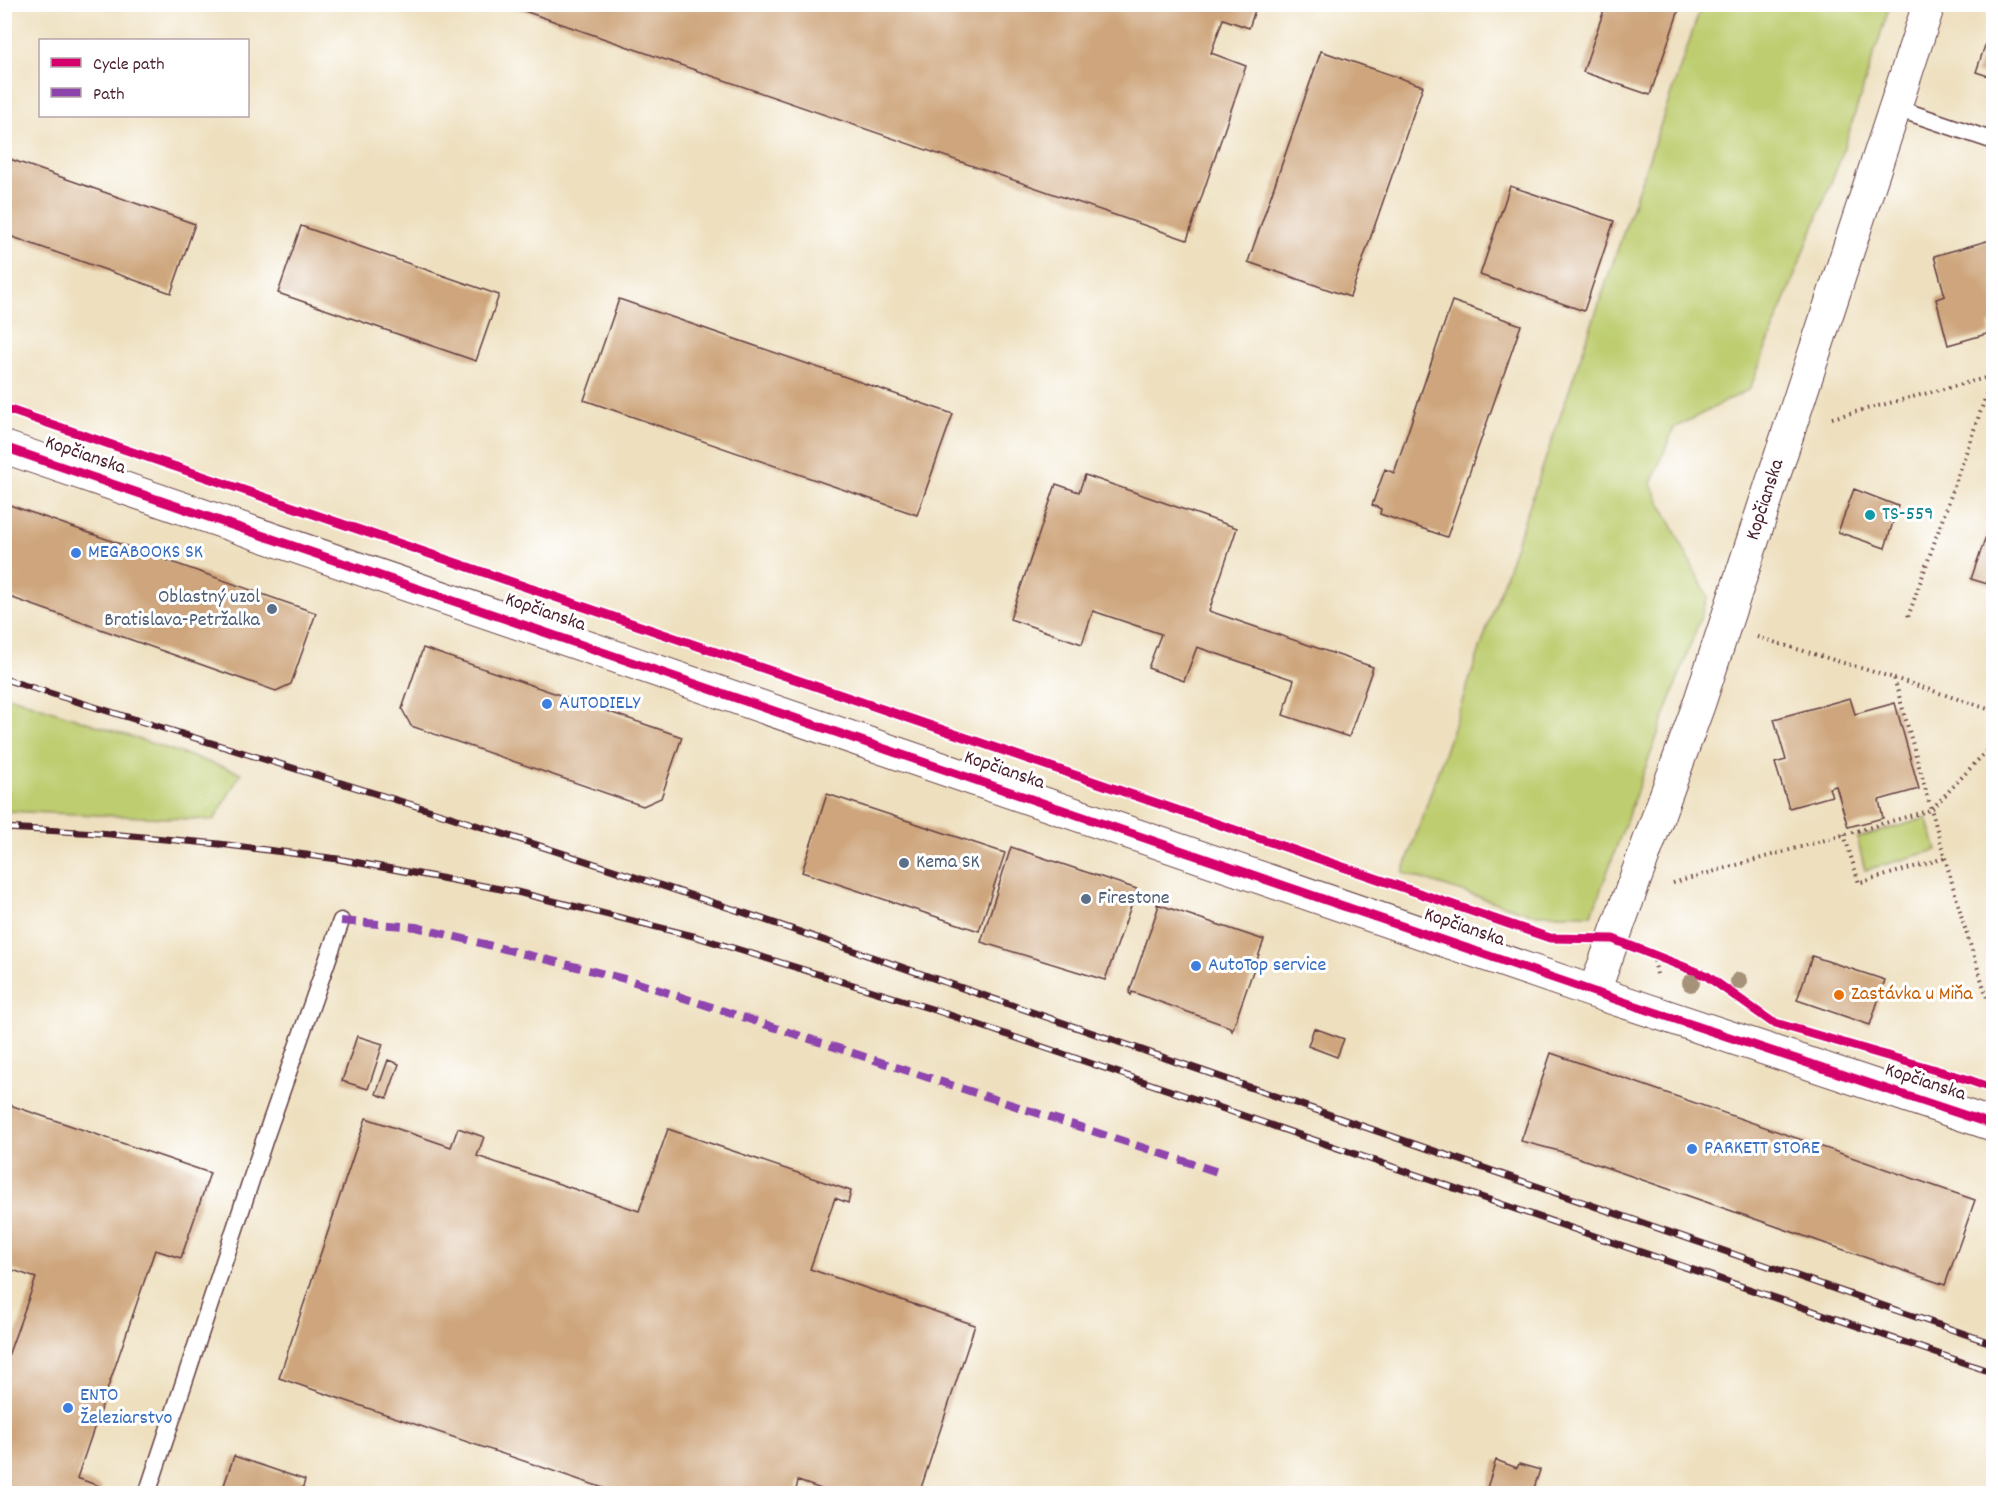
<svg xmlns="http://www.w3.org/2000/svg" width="1998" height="1498" viewBox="0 0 1998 1498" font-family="Dekko,sans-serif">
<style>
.green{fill:#bdcd70;stroke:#84764e;stroke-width:1.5}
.building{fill:#cea57c}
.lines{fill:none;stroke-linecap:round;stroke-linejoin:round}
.lane-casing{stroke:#633c41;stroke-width:19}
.street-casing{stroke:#633c41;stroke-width:34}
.path{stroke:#633c41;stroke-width:4;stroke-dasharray:1.5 4.5;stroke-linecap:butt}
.lane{stroke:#fff;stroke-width:16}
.street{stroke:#fff;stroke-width:32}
.rail-casing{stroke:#4a1f2b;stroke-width:7}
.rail{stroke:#fff;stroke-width:4.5;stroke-dasharray:14;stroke-linecap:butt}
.quiet{stroke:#8e44ad;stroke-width:8;stroke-dasharray:15 8;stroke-linecap:butt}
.cycleway-casing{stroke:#fff;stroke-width:13}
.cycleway{stroke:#d6006c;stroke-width:9}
.tree{fill:#a69279}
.culture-dot{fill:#0f9aa8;stroke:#fff;stroke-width:2}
.shop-dot{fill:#3f7fe0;stroke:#fff;stroke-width:2}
.service-dot{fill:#5c6f8a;stroke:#fff;stroke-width:2}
.food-dot{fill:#e8710a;stroke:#fff;stroke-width:2}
.labels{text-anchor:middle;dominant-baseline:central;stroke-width:6;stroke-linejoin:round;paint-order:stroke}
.street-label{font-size:20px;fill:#4a1f2b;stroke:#fff}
.culture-label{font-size:20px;fill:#0d838f;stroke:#fff;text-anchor:start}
.shop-label{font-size:20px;fill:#366cbe;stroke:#fff;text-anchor:start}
.service-label{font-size:20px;fill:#4e5e75;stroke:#fff;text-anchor:start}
.food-label{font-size:20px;fill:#c56008;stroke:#fff;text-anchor:start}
</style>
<rect width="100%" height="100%" fill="#fff"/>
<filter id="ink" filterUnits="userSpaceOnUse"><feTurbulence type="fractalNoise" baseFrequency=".0167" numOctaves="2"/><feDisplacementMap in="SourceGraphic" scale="12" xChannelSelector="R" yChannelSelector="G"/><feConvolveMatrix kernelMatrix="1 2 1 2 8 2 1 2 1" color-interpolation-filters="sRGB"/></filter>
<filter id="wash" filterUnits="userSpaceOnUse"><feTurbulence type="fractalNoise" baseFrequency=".008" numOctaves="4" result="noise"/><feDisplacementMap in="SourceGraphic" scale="24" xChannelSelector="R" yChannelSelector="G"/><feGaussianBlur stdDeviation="1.35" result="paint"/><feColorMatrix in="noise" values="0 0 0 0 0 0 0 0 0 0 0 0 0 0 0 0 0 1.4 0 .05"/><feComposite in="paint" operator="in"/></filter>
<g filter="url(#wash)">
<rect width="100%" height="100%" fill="#eee0bf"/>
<!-- green -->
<path class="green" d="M1702 4 1890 5 1840 160 1750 389 1674 428 1651 484 1708 597 1592 914H1532L1403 873Z
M5 695 241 773 214 820 5 811Z
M1927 818 1937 850 1865 870 1857 838Z"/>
<g id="blocks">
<!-- building -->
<path class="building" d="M504 4H1257L1249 28 1223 19 1211 53 1246 66 1187 240Z
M1606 4H1681L1650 95 1583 72Z
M1993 22H1994V78L1976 72Z
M1321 51 1423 86 1350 297 1248 262Z
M4 157 195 224 171 293 4 234Z
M1510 186 1614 221 1584 311 1480 275Z
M301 226 499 295 476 361 278 293Z
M1994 239V323L1989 324 1990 333 1948 345 1936 299 1945 296 1934 256Z
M619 299 953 414 917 515 584 400Z
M1452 301 1521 325 1447 537 1380 514 1381 509 1372 505 1385 469 1394 473Z
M1085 475 1237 528 1209 611 1373 667 1349 737 1283 715 1294 680 1197 647 1184 681 1148 668 1161 634 1093 611 1082 644 1010 619 1056 484 1079 492Z
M1854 489 1898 506 1885 548 1838 532Z
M4 503 316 613 291 684 276 691 4 595Z
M1993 516H1994V586L1971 579Z
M423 648 682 737 661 798 643 806 411 726 402 709Z
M1850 698 1855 714 1895 703 1919 789 1879 800 1883 818 1848 827 1836 786 1829 788 1832 796 1789 808 1775 763 1786 760 1774 719Z
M827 794 1005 853 979 931 802 872Z
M1011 847 1137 889 1105 980 981 942Z
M1157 904 1264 940 1232 1031 1230 1027 1132 992 1131 995 1129 993 1158 908Z
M1812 956 1885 980 1870 1025 1797 1000Z
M1314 1028 1344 1039 1337 1057 1308 1046Z
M357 1036 383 1044 368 1089 342 1081Z
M1551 1053 1975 1200 1945 1285 1559 1151 1521 1141Z
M388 1060 399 1064 387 1098 376 1094Z
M4 1103 210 1173 181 1258 155 1250 77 1478 102 1487 100 1494H4V1367L36 1278 4 1267Z
M366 1118 451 1147 458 1128 484 1137 477 1156 639 1211 668 1129 851 1191 848 1203 835 1198 810 1269 975 1325 919 1494H836L798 1481 795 1494H621L279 1378Z
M234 1456 305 1480 301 1494H221Z
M1496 1460 1517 1468 1519 1464 1540 1470 1532 1494H1485Z"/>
</g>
</g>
<g filter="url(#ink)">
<use href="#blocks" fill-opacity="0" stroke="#633c41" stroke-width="1.5"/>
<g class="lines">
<defs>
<path id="lane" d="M1896 108 1994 141
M147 1494 264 1141 341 921"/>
<path id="street" d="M4 447 1594 992 1994 1125
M1594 992 1699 704 1929 4"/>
</defs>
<!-- lane casing -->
<use href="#lane" class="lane-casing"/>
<!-- street casing -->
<use href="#street" class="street-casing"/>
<!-- path -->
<path class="path" d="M1832 418 1993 376 1908 617
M1757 637 1894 678 1964 925 1990 1007
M1894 678 1994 711
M1844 834 1859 883 1945 858
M1673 883 1931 810 1994 743
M1653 955 1657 974"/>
<!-- lane -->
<use href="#lane" class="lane"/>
<!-- street -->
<use href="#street" class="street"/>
<defs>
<path id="rail" d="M4 679 445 815 739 911 1994 1344
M4 828 99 833 219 844 338 859 517 892 697 937 935 1010 1994 1373"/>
</defs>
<!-- rail casing -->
<use href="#rail" class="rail-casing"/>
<!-- rail -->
<use href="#rail" class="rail"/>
<!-- quiet -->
<path class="quiet" d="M341 921 416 927 629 980 1221 1173"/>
<defs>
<path id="cycleway" d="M4 408 1550 938 1613 939 1707 976 1772 1022 1966 1079 1994 1089
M4 447 1594 992 1994 1125"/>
</defs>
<!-- cycleway casing -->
<use href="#cycleway" class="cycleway-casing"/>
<!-- cycleway -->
<use href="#cycleway" class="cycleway"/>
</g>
<!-- trees -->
<g class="tree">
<circle cx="1739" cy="981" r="9"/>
<circle cx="1691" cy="983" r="9"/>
</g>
</g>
<!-- markers -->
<circle class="culture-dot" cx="1870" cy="515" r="6"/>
<g class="shop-dot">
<circle cx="76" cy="553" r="6"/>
<circle cx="547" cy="704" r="6"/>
<circle cx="1196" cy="966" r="6"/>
<circle cx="1692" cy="1149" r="6"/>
<circle cx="68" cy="1408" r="6"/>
</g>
<g class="service-dot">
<circle cx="272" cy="609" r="6"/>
<circle cx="904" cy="863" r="6"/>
<circle cx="1086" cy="899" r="6"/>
</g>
<circle class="food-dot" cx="1839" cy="995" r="6"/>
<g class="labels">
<!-- street labels -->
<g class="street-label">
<text transform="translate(85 456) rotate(19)">Kopčianska</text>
<text transform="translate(1766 500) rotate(-72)">Kopčianska</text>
<text transform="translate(545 613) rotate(19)">Kopčianska</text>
<text transform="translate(1004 771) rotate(19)">Kopčianska</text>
<text transform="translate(1464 928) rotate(19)">Kopčianska</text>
<text transform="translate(1925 1083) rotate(18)">Kopčianska</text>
</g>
<!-- culture labels -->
<g class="culture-label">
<text x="1882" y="515">TS-559</text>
</g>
<!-- shop labels -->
<g class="shop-label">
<text x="88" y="553">MEGABOOKS SK</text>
<text x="559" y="704">AUTODIELY</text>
<text x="1208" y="966">AutoTop service</text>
<text x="1704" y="1149">PARKETT STORE</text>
<text x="80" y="1396">ENTO<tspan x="80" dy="23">Železiarstvo</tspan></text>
</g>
<!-- service labels -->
<g class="service-label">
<text x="260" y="598" text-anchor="end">Oblastný uzol<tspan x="260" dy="23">Bratislava-Petržalka</tspan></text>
<text x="916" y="863">Kema SK</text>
<text x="1098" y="899">Firestone</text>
</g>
<!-- food labels -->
<g class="food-label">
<text x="1851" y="995">Zastávka u Miňa</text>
</g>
</g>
<!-- margin -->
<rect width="1998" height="1498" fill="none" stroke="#fff" stroke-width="24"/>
<!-- legend -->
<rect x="39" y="39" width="210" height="78" fill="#ffffff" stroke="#b7a5aa" stroke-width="1.5"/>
<rect x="51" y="58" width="30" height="9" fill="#d6006c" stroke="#b7a5aa" stroke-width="1.5"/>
<text x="93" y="69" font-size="18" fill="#4a1f2b">Cycle path</text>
<rect x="51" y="88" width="30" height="9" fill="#8e44ad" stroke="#b7a5aa" stroke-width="1.5"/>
<text x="93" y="99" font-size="18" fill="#4a1f2b">Path</text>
</svg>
